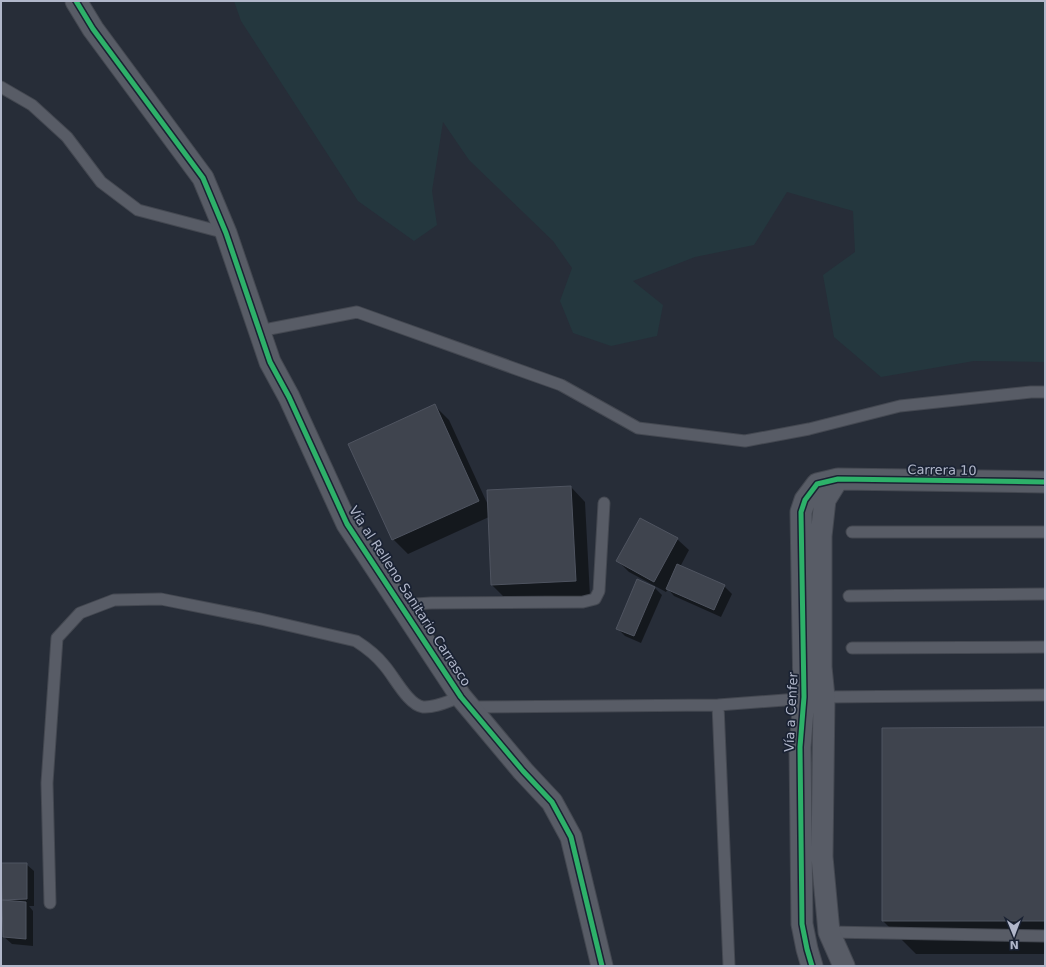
<svg xmlns="http://www.w3.org/2000/svg" width="1046" height="967" viewBox="0 0 1046 967" font-family="'DejaVu Sans',sans-serif">
<style>
.green{fill:#24373e}
.shadow{fill:#0007}
.building{fill:#3f444e;stroke:#4f5460}
.lines{fill:none;stroke-linecap:round;stroke-linejoin:round}
.lane-casing{stroke:#444851;stroke-width:13}
.street-casing{stroke:#444851;stroke-width:23}
.lane{stroke:#585c66;stroke-width:11}
.street{stroke:#585c66;stroke-width:21}
.cycleway-casing{stroke:#1a2233;stroke-width:8}
.cycleway{stroke:#2db169;stroke-width:5}
.labels{text-anchor:middle;dominant-baseline:central;stroke-width:3.5;stroke-linejoin:round;paint-order:stroke}
.street-label{font-size:13px;fill:#b1b7ca;stroke:#1a2233}
</style>
<rect width="100%" height="100%" fill="#272d38"/>
<!-- green -->
<path class="green" d="M234 1H1045V362L974 361 881 377 834 337 823 275 855 252 853 211 787 192 754 245 695 257 633 281 663 305 657 336 611 346 573 333 560 301 572 268 553 241 469 160 443 122 432 191 437 225 414 241 358 201 241 21Z"/>
<!-- shadow -->
<path class="shadow" d="M434 405 449 420 488 505 571 487 585 502 590 596 507 600 492 585 489 517 408 554 393 539Z
M677 539 689 550 680 567 724 586 732 594 721 617 674 596 668 589 666 592 629 572 618 561Z
M653 586 662 595 641 643 625 636 617 628Z
M1045 728V954H916L883 921V729Z
M2 864H26L34 871V906H29L33 911V946L12 944 4 937Z"/>
<!-- building -->
<path class="building" d="M435 404 479 501 392 540 348 444Z
M571 486 576 581 491 585 487 490Z
M640 518 678 538 654 582 616 561Z
M677 564 725 585 714 610 666 589Z
M637 579 655 587 634 636 616 629Z
M1045 727V921H882V728Z
M1 863H27V899L2 900Z
M2 900 26 902V939L3 937Z"/>
<g class="lines">
<defs>
<path id="lane" d="M1 87 32 105 67 137 101 182 138 210 226 233
M259 331 357 312 561 385 638 428 745 441 809 429 900 406 1031 392H1045
M852 532H1045
M849 596 1045 594
M400 605 431 603 583 602 595 599 599 591 604 503
M852 648 1045 647
M718 705 729 966
M471 707 718 705 824 697 1045 695
M50 903 47 783 57 638 80 613 114 600 161 599 261 619 356 641C367 648 376 655 384 665 394 676 408 705 423 707 435 708 449 701 461 697
M829 932 1045 936"/>
<path id="street" d="M76 1 93 29 203 178 226 233 270 362 289 397 347 524 461 697 523 771 552 802 571 837 602 966
M838 479 825 500 821 536V667L824 697 822 857 829 932 844 966
M812 966 807 949 802 924 800 747 804 697 801 512 805 500 817 484 838 479 1045 482"/>
</defs>
<!-- lane casing -->
<use href="#lane" class="lane-casing"/>
<!-- street casing -->
<use href="#street" class="street-casing"/>
<!-- lane -->
<use href="#lane" class="lane"/>
<!-- street -->
<use href="#street" class="street"/>
<defs>
<path id="cycleway" d="M76 1 93 29 203 178 226 233 270 362 289 397 347 524 461 697 523 771 552 802 571 837 602 966
M812 966 807 949 802 924 800 747 804 697 801 512 805 500 817 484 838 479 1045 482"/>
</defs>
<!-- cycleway casing -->
<use href="#cycleway" class="cycleway-casing"/>
<!-- cycleway -->
<use href="#cycleway" class="cycleway"/>
</g>
<g class="labels">
<!-- street labels -->
<g class="street-label">
<text transform="translate(942 470) rotate(1)">Carrera 10</text>
<text transform="translate(410 596) rotate(57)">Vía al Relleno Sanitario Carrasco</text>
<text transform="translate(791 712) rotate(-87)">Vía a Cenfer</text>
</g>
</g>
<!-- border -->
<rect width="1046" height="967" fill="none" stroke="#b1b7ca" stroke-width="4"/>
<!-- north arrow -->
<g transform="translate(1014 935) rotate(179)" stroke="#1a2233" stroke-width="3" paint-order="stroke">
<path d="M0-3L7 15L0 10L-7 15Z" fill="#b1b7ca"/>
<text y="-6" font-size="11" font-weight="bold" text-anchor="middle" fill="#b1b7ca">N</text>
</g>
</svg>
